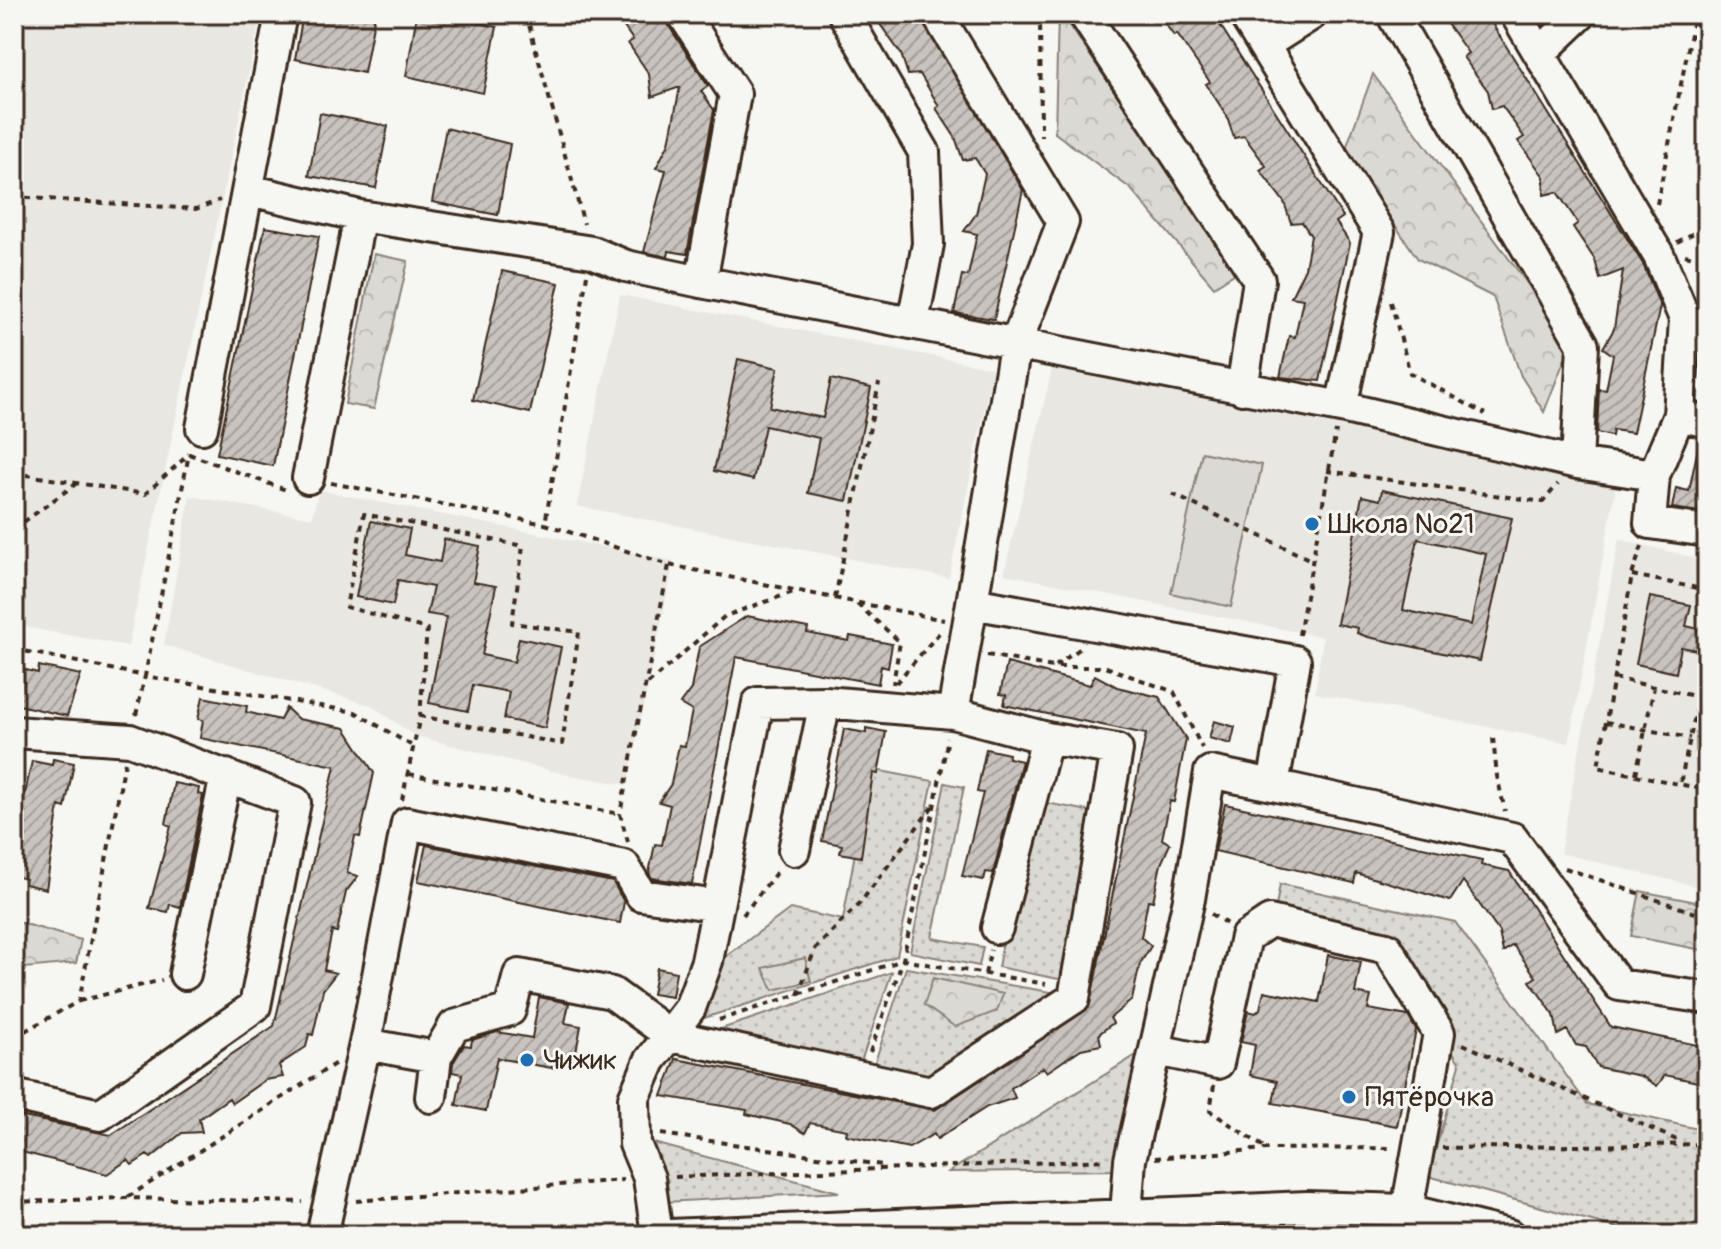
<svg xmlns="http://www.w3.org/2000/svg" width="1721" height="1249" viewBox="0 0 1721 1249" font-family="Pangolin,sans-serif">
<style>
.built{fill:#e8e7e2}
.grass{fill:url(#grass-dots);stroke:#8a8278;stroke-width:2}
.forest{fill:url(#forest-crowns);stroke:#8a8278;stroke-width:2}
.pitch{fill:#dad9d3;stroke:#8a8278;stroke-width:2}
.building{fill:url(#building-hatch);stroke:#3b2a1e;stroke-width:2;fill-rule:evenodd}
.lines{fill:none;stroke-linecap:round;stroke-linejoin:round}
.minor-casing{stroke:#3b2a1e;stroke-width:36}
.path{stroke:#3b2a1e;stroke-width:4;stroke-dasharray:6 6;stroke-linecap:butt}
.minor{stroke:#f6f6f2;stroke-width:30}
.poi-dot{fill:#1f6fb2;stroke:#f6f6f2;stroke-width:3}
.labels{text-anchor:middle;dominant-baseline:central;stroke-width:6;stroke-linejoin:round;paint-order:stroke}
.poi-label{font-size:28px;fill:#3b2a1e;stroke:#f6f6f2;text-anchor:start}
</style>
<defs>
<pattern id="grass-dots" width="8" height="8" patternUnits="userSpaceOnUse" patternTransform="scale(2)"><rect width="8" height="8" fill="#dad9d3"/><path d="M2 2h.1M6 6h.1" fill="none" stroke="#bcbab5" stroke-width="1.8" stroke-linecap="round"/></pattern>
<pattern id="forest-crowns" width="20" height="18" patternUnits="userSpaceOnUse" patternTransform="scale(2)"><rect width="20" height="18" fill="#dad9d3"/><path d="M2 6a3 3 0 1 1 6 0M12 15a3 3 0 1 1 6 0" fill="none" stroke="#bcbab5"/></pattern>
<pattern id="building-hatch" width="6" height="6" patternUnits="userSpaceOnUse" patternTransform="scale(2)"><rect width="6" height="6" fill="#c8c3be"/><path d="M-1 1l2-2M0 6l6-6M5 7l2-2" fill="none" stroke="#a49f9a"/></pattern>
</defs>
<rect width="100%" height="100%" fill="#f6f6f2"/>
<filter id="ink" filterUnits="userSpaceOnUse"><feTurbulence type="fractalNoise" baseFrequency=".0125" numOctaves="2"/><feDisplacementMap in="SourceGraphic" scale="16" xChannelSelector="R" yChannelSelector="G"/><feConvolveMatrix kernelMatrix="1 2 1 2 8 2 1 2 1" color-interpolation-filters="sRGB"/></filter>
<g filter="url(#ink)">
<!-- built -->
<path class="built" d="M14 14H261L128 646 14 625Z
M620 295 993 368 949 578 577 506Z
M1055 356 1618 475 1569 743 1315 693 1323 637 1004 574Z
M319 490 674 561 627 785 560 773 413 735 371 705 164 645 190 496 312 518Z
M1619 539 1707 561V889L1560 853Z"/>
<!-- grass -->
<path class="grass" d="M870 769 933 781 897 956 701 1019 713 966 790 909 843 920Z
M945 783 964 787 932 938 983 947 979 966 910 952Z
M1030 800 1100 813 1069 981 998 967Z
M1280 884 1455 922 1587 1104 1707 1131V1235H1643L1428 1176 1460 1064 1388 941 1275 912Z
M906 968 1069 995 928 1082 872 1071Z
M892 972 859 1067 700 1036Z
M1138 1054 1124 1170 949 1172Z
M642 1140 839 1192 666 1202Z"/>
<!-- forest -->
<path class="forest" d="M1058 14H1062L1237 272 1214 287 1131 189 1055 133Z
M1373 74 1571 343 1544 412 1521 376 1493 297 1418 259 1345 151Z
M374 254 408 261 374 409 345 404Z
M1640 891 1707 904V951L1631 936Z
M18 922 81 940 76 963 14 969Z
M805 958 811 981 773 990 763 968Z
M933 978 1003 994 997 1011 955 1027 924 1005Z"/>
<!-- pitch -->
<path class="pitch" d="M1202 452 1262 465 1231 607 1171 593Z"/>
<!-- building -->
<path class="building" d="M303 14H375L364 73 295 59Z
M417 14H438L497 27 483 93 406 76Z
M615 14H661L708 86 701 91 714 110 687 254 669 251 668 257 644 252 666 170 656 168 669 143 680 87 652 97 649 74 628 43 633 40Z
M890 14H919L1023 190 994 319 954 313 962 275 968 276 977 234 964 231 976 214 985 174 975 158 963 160 955 137 936 108 939 106 920 74 908 75 901 54 880 24Z
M1158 14H1213L1343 217 1336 222 1350 243 1320 381 1280 377 1289 336 1295 337 1303 299 1291 297 1305 268 1311 236 1302 222 1291 223 1284 202 1260 170 1266 166 1244 136 1234 138 1227 116 1206 84 1210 82 1177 34 1174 36Z
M1440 14H1486L1643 264 1660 306 1633 433 1613 430 1612 436 1597 433 1599 389 1606 390 1613 355 1603 348 1614 329 1623 270 1600 279 1595 260 1573 227 1578 223 1557 192 1544 195V177L1518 141 1524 137 1502 106 1492 109 1488 91 1463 57 1468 53Z
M320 113 388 126 376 188 309 176Z
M446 128 510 144 498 215 432 202Z
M265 227 319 236 273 466 217 454Z
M502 271 559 283 530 413 473 400Z
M738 359 778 368 770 407 823 418 831 379 871 388 847 501 808 493 819 438 765 426 753 480 714 471Z
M1699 443 1707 444V513L1672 508 1676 488 1689 491Z
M1382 490 1512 518 1480 661 1368 637 1357 633 1358 628 1337 624 1362 496 1380 500ZM1418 539 1486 554 1471 625 1403 610Z
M371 521 410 529 405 555 440 562 444 539 480 546 473 582 496 586 482 655 514 662 519 638 561 647 545 728 504 719 509 692 473 685 468 711 429 703 446 617 427 614 433 587 398 580 393 605 356 597Z
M1650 597 1691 605 1686 626 1707 631V652L1681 647 1676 673 1636 664Z
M747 616 808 628 807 633 849 641 850 636 892 644 888 668 881 666 878 684 736 657 692 884 652 878 649 873 655 844 662 845 670 805 659 802 671 784 679 745 685 746 692 711 680 704 691 689 699 647Z
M1007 663 1090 685 1095 675 1117 687 1159 697 1186 739 1174 802 1170 801 1162 839 1170 844 1161 864 1153 901 1148 900 1141 937 1151 946 1140 964 1132 1000 1110 1018 1113 1023 1099 1034 1101 1045 1081 1049 1047 1072 1043 1067 1011 1088 1015 1098 987 1107 937 1139 934 1134 909 1148 846 1135 847 1130 810 1123 805 1133 790 1124 746 1114 747 1110 662 1096 676 1059 935 1110 1089 1008 1146 734 1004 705 1006 695 1000 694Z
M39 666 81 675 67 716 14 704V667L38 673Z
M203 697 247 706 246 712 280 720 286 708 298 719 345 728 374 773 360 837 355 836 347 873 358 876 346 892 337 932 332 931 324 970 336 973 323 990 313 1035 309 1034 306 1047 279 1065 283 1077 265 1080 232 1103 229 1098 199 1119 202 1132 182 1133 151 1158 147 1155 132 1165 128 1160 107 1174 14 1150V1115L111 1135 274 1026 335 766 200 738 203 720 198 719Z
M1214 721 1235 727 1231 744 1209 738Z
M866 728 886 732 878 774 873 773 861 857 840 853 842 845 822 841 844 729 866 733Z
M986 749 1009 754 1008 758 1022 761 993 873 986 872 984 880 962 876 983 793 977 792Z
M53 759 74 763 65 808 59 806 46 889 25 884 26 879 14 876V844L32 761 52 765Z
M174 783 199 788 198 794 203 795 180 907 170 904 168 912 149 908 171 826 166 824Z
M1225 804 1482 860 1481 865 1509 871 1611 1027 1707 1047V1084L1665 1075 1657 1086 1641 1076 1598 1067 1586 1047 1576 1045 1567 1030 1558 1035 1554 1015 1530 981 1536 977 1513 945 1503 952 1499 932 1463 881 1450 901 1356 873 1354 883 1215 851Z
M426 845 613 882 624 902 620 923 418 881Z
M1328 955 1361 962 1355 993 1371 996 1368 1009 1408 1016 1416 1030 1397 1126 1273 1103 1277 1081 1250 1075 1255 1045 1241 1042 1248 1011 1256 1013 1260 1009 1264 991 1319 1002Z
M657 968 676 972 672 997 652 994Z
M539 997 569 1003 565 1023 581 1026 575 1057 555 1053 552 1068 497 1058 486 1111 456 1105 462 1074 452 1072 453 1063 464 1045 471 1046 472 1040 497 1032 532 1038Z"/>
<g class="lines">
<defs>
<path id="minor" d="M683 14 735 94 701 282
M844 14 924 152 928 244 913 322
M937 14 1063 222 1015 346 972 603
M1084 14 1259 280 1242 389
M1244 14 1379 232 1341 407
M1392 14 1583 345 1577 463
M1516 14 1659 256 1685 319 1679 415
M1265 44 1312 14
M1540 53 1581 14
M249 190 360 216
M202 428 281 14
M1654 475 1650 523 1707 531
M308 478 360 216 592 252 626 266 701 282 1341 407 1577 463 1654 475 1679 415 1707 422
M953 713 972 603 1295 661 1273 785 1210 772 1189 899 1130 1160 1126 1214
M14 732 130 740 295 802 255 1006 100 1115 14 1095
M1273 785 1512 838 1619 985 1707 998
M997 928 1047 738
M185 974 226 775
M365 1044 407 823 624 866 641 895 718 906
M1157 1050 1218 1063 1246 937 1270 921 1387 948 1439 1033 1407 1210
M431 1097 436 1057
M322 1235 365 1044 436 1057 454 1026 510 1010 519 975 612 993 671 1036 931 1092 1074 998 1117 750 1047 738 953 713 825 702
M657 1235 649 1178 635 1144 634 1098 650 1061 690 1008 707 961 758 703 825 702 794 850
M670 1235 1307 1207 1407 1210 1509 1235"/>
</defs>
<!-- minor casing -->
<use href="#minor" class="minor-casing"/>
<!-- path -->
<path class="path" d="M526 14 584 224
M1040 14 1041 137
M14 197 196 209 220 200
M1657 204 1695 14
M1677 242 1707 226
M1685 255 1707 260
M587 275 545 524 669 565 944 620
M1391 302 1410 373 1485 414
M1327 471 1543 502 1558 484
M14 473 145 494 188 455
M331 483 545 524
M1172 494 1311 560
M14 529 77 483
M1642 546 1632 575 1598 767 1707 790
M1632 575 1707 590
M835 598 879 383
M857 604 900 642 893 684
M1299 635 1336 431
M14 649 145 676 189 454 286 490
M987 655 1053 667H1106L1174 692 1202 748
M1055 666 1081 648
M1614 678 1699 697 1680 784
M896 683 940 632
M648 684 725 616 793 592
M136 715 145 676 355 712 414 747
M1606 722 1690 738
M1493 738 1497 776 1505 811
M409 774 620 814
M1636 774 1654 687
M402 800 420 716 427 629 346 607 364 514 523 546 512 623 579 632 562 744 420 716
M628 842 620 814 669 565
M1565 868 1707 917
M1211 914 1227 924
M743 915 779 869
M985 974 991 950
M798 995 815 949 860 903 933 806
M79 1001 162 980
M719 1020 903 960 948 738
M14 1037 79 1001 125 762
M1463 1044 1681 1142
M870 1052 903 960 1046 984
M1214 1085 1210 1111 1267 1149
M661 1134 882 1165
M1442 1148 1707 1144
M1155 1158 1267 1149 1394 1148
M675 1177 1106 1160
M128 1197 336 1063
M356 1201 623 1180
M14 1202 126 1198 303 1202"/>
<!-- minor -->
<use href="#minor" class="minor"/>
</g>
</g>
<!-- markers -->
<g class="poi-dot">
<circle cx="1312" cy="524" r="8"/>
<circle cx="527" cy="1060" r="8"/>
<circle cx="1349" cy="1097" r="8"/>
</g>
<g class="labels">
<!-- poi labels -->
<g class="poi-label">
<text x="1328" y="524">Школа №21</text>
<text x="543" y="1060">Чижик</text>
<text x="1365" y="1097">Пятёрочка</text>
</g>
</g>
<!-- margin -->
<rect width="1721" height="1249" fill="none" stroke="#f6f6f2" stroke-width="48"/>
<rect x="24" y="24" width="1673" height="1201" fill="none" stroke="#3b2a1e" stroke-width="3" filter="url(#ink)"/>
</svg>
